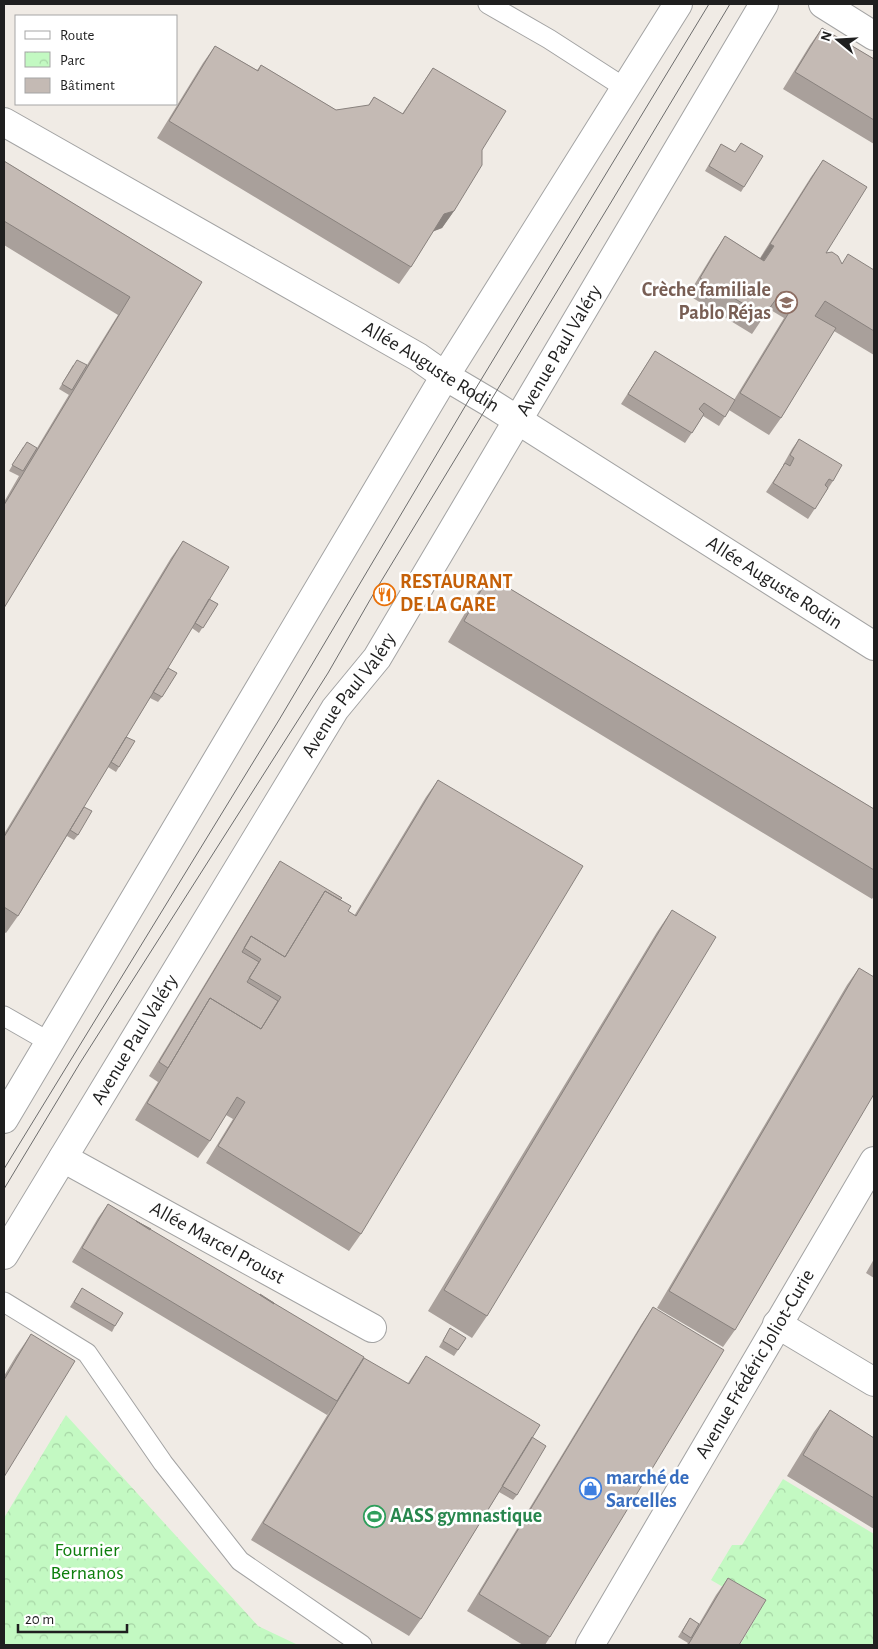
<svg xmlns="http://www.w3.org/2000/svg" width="878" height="1649" viewBox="0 0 878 1649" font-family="'Alegreya Sans',sans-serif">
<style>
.park{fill:url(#park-crowns)}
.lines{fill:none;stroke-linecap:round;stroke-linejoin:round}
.service-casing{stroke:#a3a3a3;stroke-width:21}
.minor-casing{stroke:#a3a3a3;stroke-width:30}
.service{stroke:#fff;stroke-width:19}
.minor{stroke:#fff;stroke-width:28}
.tram{stroke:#6d6d6d;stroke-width:1}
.wall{fill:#a9a09b}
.shaded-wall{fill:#89827e}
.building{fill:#c4bab4;stroke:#89827e}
.labels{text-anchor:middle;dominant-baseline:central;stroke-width:5;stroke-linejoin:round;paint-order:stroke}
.education-label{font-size:20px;font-weight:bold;fill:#785e54;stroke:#fff;text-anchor:end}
.street-label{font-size:20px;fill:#1f1f1f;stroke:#fff}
.food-label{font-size:20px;font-weight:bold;fill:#c56008;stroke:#fff;text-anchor:start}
.shop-label{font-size:20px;font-weight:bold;fill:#366cbe;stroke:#fff;text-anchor:start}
.leisure-label{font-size:20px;font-weight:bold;fill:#27864d;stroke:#fff;text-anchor:start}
.park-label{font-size:20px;fill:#0d7e0c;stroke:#fff}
</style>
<defs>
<pattern id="park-crowns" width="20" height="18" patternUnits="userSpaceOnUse" patternTransform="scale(1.25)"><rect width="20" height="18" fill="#c3f9c2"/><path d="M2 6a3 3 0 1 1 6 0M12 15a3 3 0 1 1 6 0" fill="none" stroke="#a7d5a6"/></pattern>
</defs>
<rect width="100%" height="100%" fill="#f0ebe5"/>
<!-- park -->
<path class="park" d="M66 1415 258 1626 298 1645H4V1518Z
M783 1479 874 1534V1645H740L761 1609 711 1580 732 1545H742Z"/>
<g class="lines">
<defs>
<path id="service" d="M488 4 549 39 625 88
M4 1016 51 1043
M4 1302 87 1353 163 1463 240 1561 362 1645"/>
<g id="minor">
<path d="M823 4 874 36"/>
<path id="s1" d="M4 122 418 357 445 376 489 402 874 646"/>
<path d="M4 1119 445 376 678 4"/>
<path id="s2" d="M63 1158 372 1328"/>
<path id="s3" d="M4 1255 335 709 377 658 764 4"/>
<path d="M777 1324 874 1382"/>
<path id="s4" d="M590 1645 874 1161"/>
</g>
</defs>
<!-- service casing -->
<use href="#service" class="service-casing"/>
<!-- minor casing -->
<use href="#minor" class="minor-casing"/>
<!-- service -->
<use href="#service" class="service"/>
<!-- minor -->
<use href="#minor" class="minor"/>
<!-- tram -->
<path class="tram" d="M4 1169 279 720 473 393 709 4
M4 1189 80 1063 328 673 374 593 610 204 730 4"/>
</g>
<!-- wall -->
<path class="wall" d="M822 28 874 59V144L783 89 810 45Z
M215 46 257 70 261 65 336 110 368 106 374 97 402 114 433 68 482 150 454 211 442 228 433 231 411 267 399 284 157 138 203 63Z
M721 144 744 187 741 192 705 171Z
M823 160 826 253 842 264 874 270V355L834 331 781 418 769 435 729 410 719 426 703 416 685 443 621 404 655 351 734 400 784 318 769 309 752 334 688 295 713 254 725 236 760 258 811 177Z
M4 161 202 282 4 608V502L19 476 9 471 23 447 37 448 70 393 69 395 59 389 73 365H87L118 315 4 245Z
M799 439 833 481 808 519 766 492 783 466V465L792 449Z
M183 541 209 599 218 604 199 633 192 628 168 668 162 697 158 702 150 698 126 737 119 767 116 772 108 767 84 806 78 835 74 840 67 836 18 916 6 933 4 932V834L171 558Z
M489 576 874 809V896L872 899 448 642 474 598Z
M438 780 361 1234 349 1251 206 1163 233 1119 226 1115 210 1141 198 1158 135 1120 158 1082 149 1076 271 875 280 861 340 900 348 911 354 916 426 797Z
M672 910 487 1316 472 1338 428 1311 657 932Z
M859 968 735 1330 723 1347 657 1308 847 985Z
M108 1204 335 1340 358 1367 408 1383 426 1356 532 1437 517 1495 513 1500 499 1492 421 1619 409 1636 251 1540 331 1409 327 1415 72 1262 98 1218Z
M874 1259V1278L866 1273Z
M82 1288 115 1326 112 1332 70 1307Z
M653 1307 550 1637 545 1645H523L467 1611 641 1325Z
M450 1328 466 1338 454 1356 439 1347Z
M31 1334 4 1477V1376L16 1356Z
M830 1410 874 1438V1529L787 1476 814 1432Z
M728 1578 739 1645H686L688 1643 678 1637 686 1624 690 1618 699 1624 716 1595Z"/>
<!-- shaded-wall -->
<path class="shaded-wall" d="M454 211 442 228 432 232 444 214Z
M770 244 774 246 762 263 758 262Z"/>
<!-- building -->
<path class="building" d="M822 28 874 59V120L795 72Z
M215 46 258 71 261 65 336 110 369 105 374 97 403 114 433 68 506 111 482 150V165L454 211 444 214 411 267 169 121Z
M741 143 763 156 744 187 709 166 721 144 735 152Z
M823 160 867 187 826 253 832 252 838 256 842 264 848 254 874 270V331L825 301 815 316 836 328 781 418 740 393 796 301 781 292 764 316 700 278 725 236 764 261 774 246 770 244Z
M4 161 202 282 4 608V505L130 297 4 221Z
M655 351 735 400 725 417 704 403 699 409 704 414 692 433 628 394Z
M77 360 87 365 72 390 62 384Z
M799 439 842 465 833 481 829 479 825 485 828 488 815 509 773 483 785 463 790 466 794 458 790 455Z
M27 442 37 448 23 471 12 465Z
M183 541 229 567 18 916 4 907V837Z
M489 576 874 809V870L464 621Z
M209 599 218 604 203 628 195 623Z
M168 668 177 673 162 697 153 692Z
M126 737 135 741 119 767 111 762Z
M438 780 583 866 361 1234 218 1146 245 1102 237 1097 210 1141 147 1103 210 998 261 1029 281 997 249 978 261 959 244 948 251 936 285 957 325 891 351 906 348 911 356 916Z
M84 807 92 811 78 835 70 830Z
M280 861 342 898 340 900 325 891 285 957 251 936 249 940 242 952 259 962 247 982 278 1001 261 1029 210 998 168 1068 159 1062Z
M672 910 716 937 487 1316 444 1290Z
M859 968 874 977V1094L735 1330 669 1291Z
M108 1204 364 1357 337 1401 82 1248Z
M136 1221 151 1229 150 1230Z
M82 1288 123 1313 115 1326 74 1302Z
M260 1294 274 1303V1304L260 1295Z
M653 1307 724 1350 550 1637 479 1594Z
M450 1328 466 1338 458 1350 443 1341Z
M31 1334 75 1361 4 1477V1380Z
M426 1356 540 1425 421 1619 263 1523 364 1358 409 1384Z
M830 1410 874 1438V1498L803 1455Z
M532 1437 546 1446 517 1495 502 1486Z
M728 1578 766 1600 739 1645H688Z
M690 1618 699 1624 691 1638 682 1632Z"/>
<!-- icons -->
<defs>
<symbol id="school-ring" viewBox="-11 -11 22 22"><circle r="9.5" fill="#fff" stroke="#8d6e63" stroke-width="1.5"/><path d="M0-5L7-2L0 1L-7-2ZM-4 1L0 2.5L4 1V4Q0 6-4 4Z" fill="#8d6e63"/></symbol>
<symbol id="restaurant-ring" viewBox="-11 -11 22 22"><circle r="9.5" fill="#fff" stroke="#e8710a" stroke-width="1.5"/><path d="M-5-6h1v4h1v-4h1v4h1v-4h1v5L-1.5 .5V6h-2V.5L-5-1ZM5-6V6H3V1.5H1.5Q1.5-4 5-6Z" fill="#e8710a"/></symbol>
<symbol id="shop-ring" viewBox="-11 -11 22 22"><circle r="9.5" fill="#fff" stroke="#3f7fe0" stroke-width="1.5"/><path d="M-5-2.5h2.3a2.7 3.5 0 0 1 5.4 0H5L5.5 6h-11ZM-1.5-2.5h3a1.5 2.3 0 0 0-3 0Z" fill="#3f7fe0"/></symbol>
<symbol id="stadium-ring" viewBox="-11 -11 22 22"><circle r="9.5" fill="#fff" stroke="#2e9e5b" stroke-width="1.5"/><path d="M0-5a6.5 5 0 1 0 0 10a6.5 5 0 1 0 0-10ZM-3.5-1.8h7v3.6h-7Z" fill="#2e9e5b"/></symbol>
</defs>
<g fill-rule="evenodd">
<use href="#school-ring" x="774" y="290" width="25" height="25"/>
<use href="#restaurant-ring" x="372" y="582" width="25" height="25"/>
<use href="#shop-ring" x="578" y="1476" width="25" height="25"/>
<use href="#stadium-ring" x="362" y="1504" width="25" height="25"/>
</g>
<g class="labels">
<!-- education labels -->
<g class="education-label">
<text x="771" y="290">Crèche familiale<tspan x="771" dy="23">Pablo Réjas</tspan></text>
</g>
<!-- street labels -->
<g class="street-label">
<text stroke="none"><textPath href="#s3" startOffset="1062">Avenue Paul Valéry</textPath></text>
<text stroke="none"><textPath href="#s1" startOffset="492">Allée Auguste Rodin</textPath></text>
<text stroke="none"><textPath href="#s1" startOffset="898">Allée Auguste Rodin</textPath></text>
<text stroke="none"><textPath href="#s3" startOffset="658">Avenue Paul Valéry</textPath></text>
<text stroke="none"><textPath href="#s3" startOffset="252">Avenue Paul Valéry</textPath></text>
<text stroke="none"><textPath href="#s2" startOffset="176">Allée Marcel Proust</textPath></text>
<text stroke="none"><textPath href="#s4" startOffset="326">Avenue Frédéric Joliot-Curie</textPath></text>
</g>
<!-- food labels -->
<g class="food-label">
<text x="400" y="582">RESTAURANT<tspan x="400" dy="23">DE LA GARE</tspan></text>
</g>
<!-- shop labels -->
<g class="shop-label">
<text x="606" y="1478">marché de<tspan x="606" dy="23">Sarcelles</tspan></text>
</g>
<!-- leisure labels -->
<g class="leisure-label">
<text x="390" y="1516">AASS gymnastique</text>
</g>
<!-- park labels -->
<g class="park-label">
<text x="87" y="1550">Fournier<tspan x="87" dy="23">Bernanos</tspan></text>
</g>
</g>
<!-- border -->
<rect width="878" height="1649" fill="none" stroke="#1f1f1f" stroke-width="10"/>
<!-- legend -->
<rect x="15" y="15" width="162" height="90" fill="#ffffff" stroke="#a5a5a5"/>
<rect x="25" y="31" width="25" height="8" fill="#ffffff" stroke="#a5a5a5"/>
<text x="60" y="40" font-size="15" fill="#1f1f1f">Route</text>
<rect x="25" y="52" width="25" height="15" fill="url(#park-crowns)" stroke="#a5a5a5"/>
<text x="60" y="65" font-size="15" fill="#1f1f1f">Parc</text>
<rect x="25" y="78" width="25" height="15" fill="#c4bab4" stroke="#a5a5a5"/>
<text x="60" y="90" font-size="15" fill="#1f1f1f">Bâtiment</text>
<!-- north arrow -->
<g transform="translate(838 40) rotate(288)" stroke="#ffffff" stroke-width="4" paint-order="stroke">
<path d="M0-4L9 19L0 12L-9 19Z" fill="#1f1f1f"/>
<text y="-8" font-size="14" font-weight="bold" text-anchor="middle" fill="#1f1f1f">N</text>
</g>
<!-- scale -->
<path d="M18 1624v8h109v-8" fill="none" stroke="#1f1f1f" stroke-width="2.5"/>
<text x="25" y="1624" font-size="15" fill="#1f1f1f" stroke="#ffffff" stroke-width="4" paint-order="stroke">20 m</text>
</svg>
